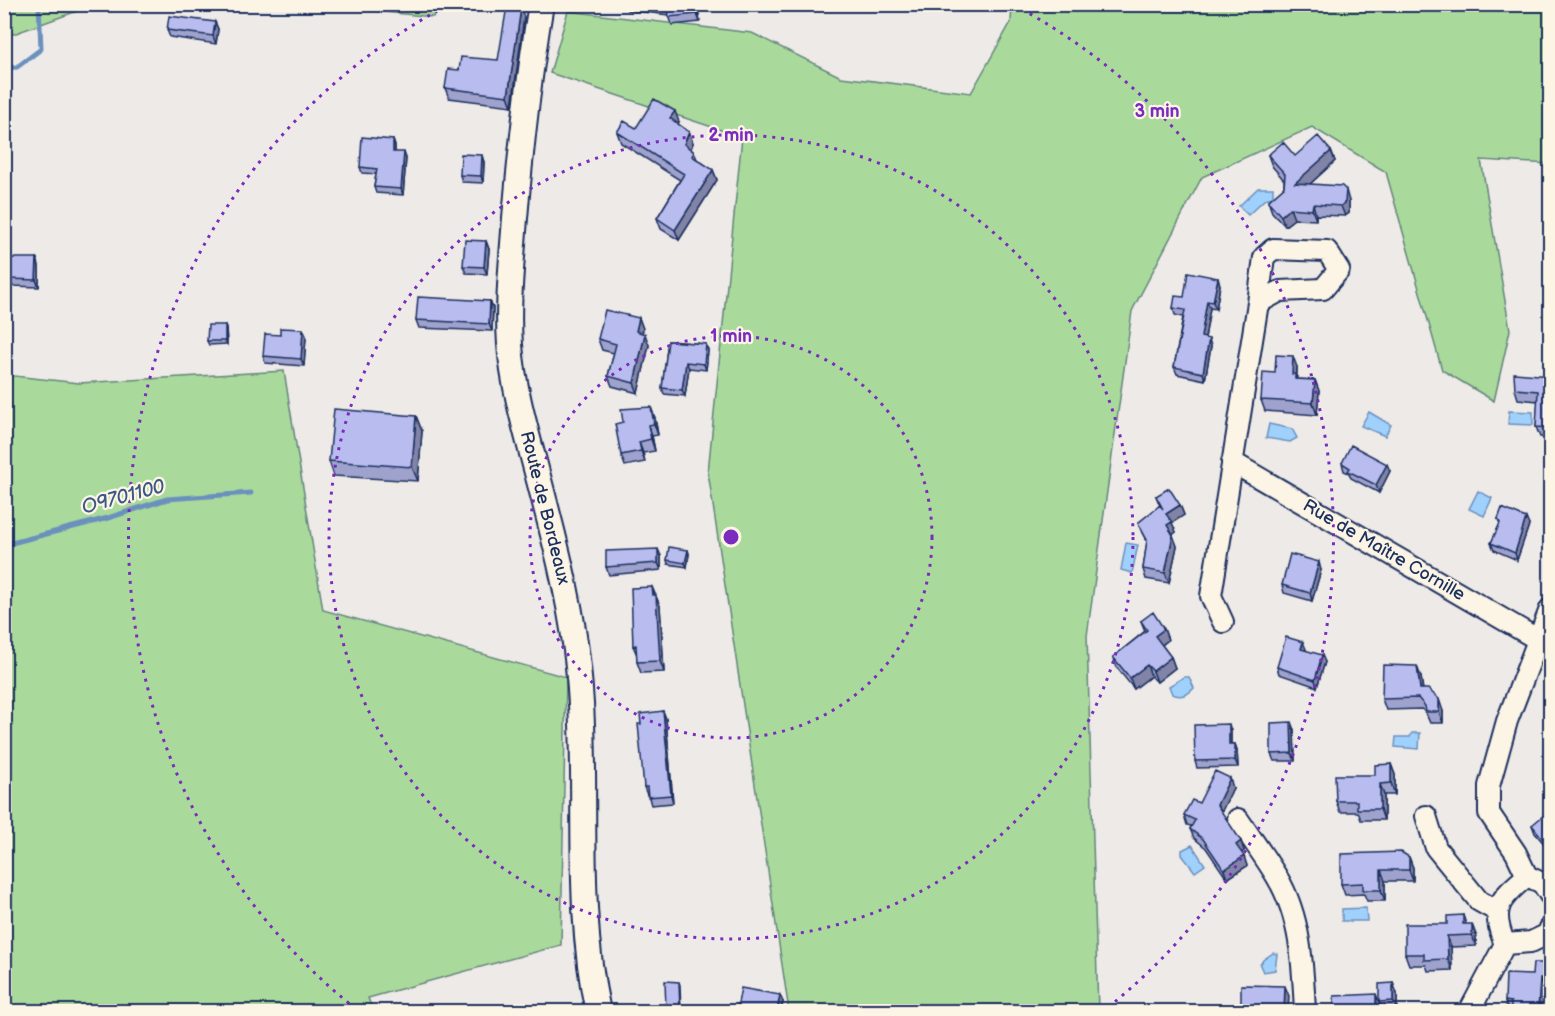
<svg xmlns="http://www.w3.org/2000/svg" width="1555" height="1016" viewBox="0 0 1555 1016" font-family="'Balsamiq Sans',sans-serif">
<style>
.green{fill:#aada9b;stroke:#62847c;stroke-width:1.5}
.water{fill:#a0d1fd;stroke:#6b90bd;stroke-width:1.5}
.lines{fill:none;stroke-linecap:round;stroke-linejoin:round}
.stream{stroke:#6b90bd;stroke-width:5}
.minor-casing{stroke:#1b2f5e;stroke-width:24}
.tertiary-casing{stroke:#1b2f5e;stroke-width:28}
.minor{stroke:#fcf5e5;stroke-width:20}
.tertiary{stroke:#fcf5e5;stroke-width:24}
.wall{fill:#9ea2cd;stroke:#1b2f5e;stroke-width:1.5}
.shaded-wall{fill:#8184a7;stroke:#1b2f5e;stroke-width:1.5}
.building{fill:#b8bcee;stroke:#1b2f5e;stroke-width:1.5}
.ring{fill:none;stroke:#7b2cbf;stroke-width:3;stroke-dasharray:3 6}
.labels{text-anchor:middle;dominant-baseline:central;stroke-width:4.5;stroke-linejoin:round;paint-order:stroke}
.street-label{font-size:18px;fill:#1b2f5e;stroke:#fcf5e5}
.water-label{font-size:20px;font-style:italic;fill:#3c5886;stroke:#fcf5e5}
.centre{fill:#7b2cbf;stroke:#fcf5e5;stroke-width:3}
.ring-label{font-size:18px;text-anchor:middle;font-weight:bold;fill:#7b2cbf;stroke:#fcf5e5;stroke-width:4.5;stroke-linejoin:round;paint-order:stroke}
</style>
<rect width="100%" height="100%" fill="#eeeae7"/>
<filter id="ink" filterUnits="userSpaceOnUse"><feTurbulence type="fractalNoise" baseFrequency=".0167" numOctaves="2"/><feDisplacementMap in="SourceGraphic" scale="12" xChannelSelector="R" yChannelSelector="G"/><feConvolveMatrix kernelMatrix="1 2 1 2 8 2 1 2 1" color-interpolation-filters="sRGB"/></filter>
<g filter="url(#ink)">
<!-- green -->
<path class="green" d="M5 4H94V5L5 37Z
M316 5H438L433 17Z
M1012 5H1550V164L1481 160 1510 330 1494 401 1442 370 1386 172 1312 127 1202 177 1132 311 1087 636 1098 1011H789L708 472 742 137 550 73 568 11 752 33 841 77 971 93 1011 22Z
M284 371 323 610 566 677 561 945 368 998 373 1011H5V375L79 383Z"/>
<!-- water -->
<path class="water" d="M1258 188H1273V197L1265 199 1248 215 1239 206Z
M1509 411 1533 412V425L1508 424Z
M1369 412 1391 425 1385 436 1361 426Z
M1269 424 1292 429 1297 438 1290 442 1266 438Z
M1478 491 1492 498 1484 516 1469 509Z
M1126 543 1138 545 1132 573 1121 570Z
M1184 677H1189L1194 688C1188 695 1181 698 1172 694L1169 686Z
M1412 733H1420L1419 749 1395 747 1396 737H1410Z
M1192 845 1205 865 1195 872 1182 855V850Z
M1366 908 1367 921H1342V909Z
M1273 953 1277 954 1275 970 1263 972 1260 965 1263 960Z"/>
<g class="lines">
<!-- stream -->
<path class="stream" d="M4 68 17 67 41 49 39 4
M4 545 108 518 167 499 251 493"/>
<defs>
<path id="minor" d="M1232 462 1537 639
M1223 622 1211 596 1258 303 1280 291 1323 289 1339 270 1327 251 1273 249 1264 257 1258 303
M1426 816 1436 848 1479 901 1497 911
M1238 819C1251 838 1265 857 1277 877 1301 917 1303 966 1305 1012
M1527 876 1516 853 1489 813V786L1507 721 1550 609
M1550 895 1542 883 1527 876C1499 899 1490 909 1505 944L1531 942 1548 934 1550 928
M1469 1012 1505 944"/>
<path id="tertiary" d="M541 4C529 75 521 146 515 218 512 260 507 303 510 345 513 385 525 427 535 465 551 526 568 588 576 650 592 770 572 892 598 1012"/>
</defs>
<!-- minor casing -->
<use href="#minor" class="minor-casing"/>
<!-- tertiary casing -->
<use href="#tertiary" class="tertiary-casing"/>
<!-- minor -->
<use href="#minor" class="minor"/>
<!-- tertiary -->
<use href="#tertiary" class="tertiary"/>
</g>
<!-- wall -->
<path class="wall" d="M625 4H697L700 22 672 25 669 15 627 10Z
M524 17 512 106 449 98 445 88 459 70 498 60Z
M215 22 218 29 216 44 170 37 167 30Z
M679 122 678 124 689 132 693 143 691 149 694 152 697 159 713 170 717 180 679 240 661 229 657 218 680 180 621 143 617 132 636 128Z
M393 140 395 146V152L406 158 403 195 376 193 374 187 376 174 362 173 360 167Z
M1331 151 1335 161 1310 184 1349 201V213L1345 216 1316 215V220L1294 219 1285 226 1272 212 1268 201 1284 187V180L1272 166 1268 155 1295 156Z
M484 162 483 183 462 182 460 175Z
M486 241 489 249 487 274 466 273 463 266Z
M37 258 39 266V287L12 286 10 279Z
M1218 278 1220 285 1216 309 1210 308 1205 338 1211 346 1205 380 1177 374 1174 367 1183 317 1175 315 1173 308 1184 297Z
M490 301 493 308 492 331 419 328 416 320Z
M639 318 643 329 642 333 649 345 638 393 612 386 608 376 614 353 602 350 598 339Z
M225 325 226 328 227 344 209 345 207 341Z
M306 336 304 366 265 363 263 356Z
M668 341 706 344 708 350 706 370 689 368 685 396 664 394 662 388Z
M1297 367V379L1315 380 1319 391 1317 415 1265 411 1261 400 1275 373Z
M1551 376V438L1540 437 1536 427 1538 401 1518 399 1515 389Z
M416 416 422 431 418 481 334 476 329 461Z
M655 418 658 435 652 436 655 451 643 453 645 462 625 466 621 455Z
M1342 463 1390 471 1379 493 1351 478 1349 473 1344 471Z
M1156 496 1180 505 1184 515 1172 523 1176 532 1172 535 1177 546 1169 583 1146 579 1143 569 1147 542 1142 533 1138 523 1160 506Z
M1498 519 1529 525 1517 560 1494 550 1491 543 1500 524Z
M688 550 689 554 687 567 668 564 667 560Z
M661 556V570L609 575 606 567Z
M1321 570 1312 601 1284 593 1282 585Z
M652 587 660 606 664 672 641 673 637 662V655L633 646Z
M1141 621 1164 629 1168 640 1162 645 1171 657 1175 668 1157 682 1151 676 1134 689 1117 668 1113 657 1145 631Z
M1306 649 1305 650 1325 662 1317 687 1279 674 1277 667Z
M1421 677 1423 689 1443 711V723H1430L1426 714 1422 709 1386 710 1382 699Z
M663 711 666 719 673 803 651 805 648 794 647 795 644 787 641 724Z
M1294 730 1295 761H1274L1271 754Z
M1231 731V744H1235L1237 750 1238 767 1197 768 1195 761Z
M1391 764 1395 775V795H1384V820H1361L1358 812H1340L1336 801Z
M1233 788 1221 812 1241 841 1244 851 1242 853 1247 866 1227 879 1206 848 1194 838 1190 829 1191 826 1187 825 1184 815 1199 803Z
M1551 822V843L1546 846 1535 833 1532 825Z
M1409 857 1413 868V881H1385V901H1367L1364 894 1345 895 1341 884Z
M1463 915 1466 924 1476 935V946L1451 947 1452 970 1428 971 1426 965H1409L1405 954 1447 924Z
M1551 963V989H1544L1543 1011H1508L1505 1001 1532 975Z
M1393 983 1397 994V1011H1382L1379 1002Z
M783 1002 781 1011H739L737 1008Z"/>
<!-- shaded-wall -->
<path class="shaded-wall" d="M696 4H697L700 22 697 14Z
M521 8 524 17 512 106 508 96Z
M215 22 218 29 216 44 213 36Z
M675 111 679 122 674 129 670 118Z
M689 132 693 143 688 154 684 144Z
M393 140 395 146V157L393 152Z
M1331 151 1335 161 1299 194 1295 183Z
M404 152 406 158 403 195 401 189Z
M482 155 484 162 483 183 481 176Z
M713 170 717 180 679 240 675 230Z
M1346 190 1349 201V213L1345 216 1341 206Z
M1313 204 1316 215V220L1312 210Z
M1290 208 1294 219 1285 226 1281 216Z
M486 241 489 249 487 274 484 267Z
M37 258 39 266V287L36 280Z
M1218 278 1220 285 1216 309 1213 302Z
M490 301 493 308 492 331 489 324Z
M1207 301 1210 308 1204 344 1201 337Z
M639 318 643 329 640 341 636 331Z
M225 325 226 328 227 344 225 341Z
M303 329 306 336 304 366 301 359Z
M645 334 649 345 638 393 634 383Z
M1209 339 1211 346 1205 380 1203 373Z
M706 344 708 350 706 370 704 364Z
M1293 356 1297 367 1296 378 1299 385 1292 374Z
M686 362 689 368 685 396 682 390Z
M1315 380 1319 391 1317 415 1313 403Z
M651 407 655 418 658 435 654 424Z
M416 416 422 431 418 481 412 467Z
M648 425 652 436 655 451 651 439Z
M639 442 643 453 645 462 641 451Z
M1387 464 1390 471 1379 493 1376 485Z
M1180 505 1184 515 1172 523 1176 532 1171 536 1167 525 1166 514Z
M1526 518 1529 525 1517 560 1515 553Z
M1173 535 1177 546 1169 583 1165 573Z
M658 549 661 556V570L658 563Z
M688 550 689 554 687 567 685 563Z
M1319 562 1321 570 1312 601 1310 593Z
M652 587 660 606 664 672 660 661Z
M1164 629 1168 640 1159 647 1155 636Z
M1303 642 1306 649 1304 656 1301 649Z
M1322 655 1325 662 1317 687 1315 680Z
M1171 657 1175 668 1157 682 1153 671Z
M1147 665 1151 676 1134 689 1130 678Z
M1417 666 1421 677 1424 700 1420 689Z
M1439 699 1443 711V723L1439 712Z
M663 711 666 719 673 803 671 795Z
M1291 722 1294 730 1295 761 1292 753Z
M1229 724 1231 731V750L1229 744Z
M1235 744 1237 750 1238 767 1235 760Z
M1391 764 1395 775V795L1391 783Z
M1230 778 1233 788 1220 815 1217 805Z
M1380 784 1384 795V820L1380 809Z
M1549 835 1551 843 1546 846 1543 839Z
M1241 841 1244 851 1240 854 1236 845Z
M1244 856 1247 866 1227 879 1224 870Z
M1409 857 1413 868V881L1409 870Z
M1381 870 1385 881V901L1381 890Z
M1472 924 1476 935V946L1472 935Z
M1447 936 1451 947 1452 970 1448 959Z
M1540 978 1544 989 1543 1011H1538Z
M679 982 680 985 681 1011H680Z
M1393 983 1397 994V1011L1393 1001Z
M1285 986 1289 996 1288 1011H1284Z
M1376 994 1380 1005V1011H1376Z
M780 995 783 1002 781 1011H777Z"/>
<!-- building -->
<path class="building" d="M639 4H696L697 14 669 17 668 8Z
M507 6 521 8 508 96 445 88 448 69 459 70 461 57 498 60Z
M169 16 215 22 213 36 167 30Z
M654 99 675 111 670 118 689 132 684 144 694 152 692 156 713 170 675 230 657 218 684 174 617 132 624 121 636 128Z
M1318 136 1331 151 1295 183 1342 186 1346 190 1345 202 1341 206 1313 204 1312 210 1290 208 1281 216 1268 201 1284 187 1285 174 1268 155 1283 142 1295 156Z
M362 137 393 140V152H404L401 189 374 187 377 169 360 167Z
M461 154 482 155 481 176 460 175Z
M465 240 486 241 484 267 463 266Z
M9 258H37L36 280 10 279Z
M1188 272 1218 278 1213 302 1207 301 1201 337 1209 339 1203 373 1174 367 1185 310 1173 308 1175 296 1184 297Z
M418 297 490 301 489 324 416 320Z
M605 310 639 318 636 331 645 334 634 383 608 376 616 344 598 339Z
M208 325H225V341H207Z
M280 328 303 329 301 359 263 356 265 334 280 335Z
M668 341 706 344 704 364 686 362 682 390 662 388Z
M1276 355 1293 356 1292 374H1295V379L1315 380 1313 403 1261 400 1263 372 1275 373Z
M1514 373 1551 376V428L1536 427 1538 391 1515 389Z
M651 407 654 424 648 425 651 439 639 442 641 451 621 455 615 424 623 422 621 409Z
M334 409 416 416 412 467 329 461Z
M1351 445 1387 464 1376 485 1348 471 1350 468 1342 463Z
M1169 488 1180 505 1166 514 1172 522 1167 525 1173 535 1165 573 1143 569 1147 540 1138 523 1160 505 1163 509 1156 496Z
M1502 508 1526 518 1515 553 1491 543 1500 523 1498 519Z
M669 547 688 550 685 563 667 560Z
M658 549V563L606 567V551Z
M1290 554 1319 562 1310 593 1282 585Z
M652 587 653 595H656L660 661 637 662 636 645 633 646 631 588Z
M1153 612 1164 629 1155 636 1171 657 1153 671 1147 665 1130 678 1113 657 1147 630 1141 621Z
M1286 637 1303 642 1301 649 1322 655 1315 680 1277 667Z
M1383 665 1417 666 1420 689H1428L1439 699V712H1426L1425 706 1418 698 1382 699Z
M663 711 671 795 648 797 647 787H644L638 724H641L640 714Z
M1291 722 1292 753 1271 754V723Z
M1229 724V744H1235V760L1195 761 1194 725Z
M1391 764V783L1380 784V809H1357V801H1336L1335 775H1375V765Z
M1215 771 1230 778 1217 805 1241 841 1236 845 1244 856 1224 870 1203 839 1190 829 1195 820 1184 815 1192 800 1199 803Z
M1544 815 1551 822V835H1549L1543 839 1532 825Z
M1401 852 1409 857V870H1381V890H1363V883L1341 884V854Z
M1463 915V924H1472V935L1447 936 1448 959 1424 960V954H1405V924H1447V916Z
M1533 963H1551V978H1540L1538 1011H1511V1002L1505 1001 1506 974 1532 975Z
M665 981 679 982 680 1011H666Z
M1393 983V1001L1379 1002V984Z
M1241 985 1285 986 1284 1011H1241Z
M741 988 780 995 777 1011H760L737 1008Z
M1376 994V1011H1334V996Z"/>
</g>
<!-- distance rings -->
<g class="ring">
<circle cx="731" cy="537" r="201"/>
<circle cx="731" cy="537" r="402"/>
<path d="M356 1009A603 603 0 0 1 448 5M1014 5A603 603 0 0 1 1106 1009"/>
</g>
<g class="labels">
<!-- street labels -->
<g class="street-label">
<text transform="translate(545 508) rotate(76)">Route de Bordeaux</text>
<text transform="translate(1384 550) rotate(30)">Rue de Maître Cornille</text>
</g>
<!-- water labels -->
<g class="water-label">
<text transform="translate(123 497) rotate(-15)">O9701100</text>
</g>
</g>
<circle cx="731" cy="537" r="9" class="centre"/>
<g class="ring-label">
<text x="1157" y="117">3 min</text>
<text x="731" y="141">2 min</text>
<text x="731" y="342">1 min</text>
</g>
<!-- margin -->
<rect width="1555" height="1016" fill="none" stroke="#fcf5e5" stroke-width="24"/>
<rect x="12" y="12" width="1531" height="992" fill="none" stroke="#1b2f5e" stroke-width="2" filter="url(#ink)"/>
</svg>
